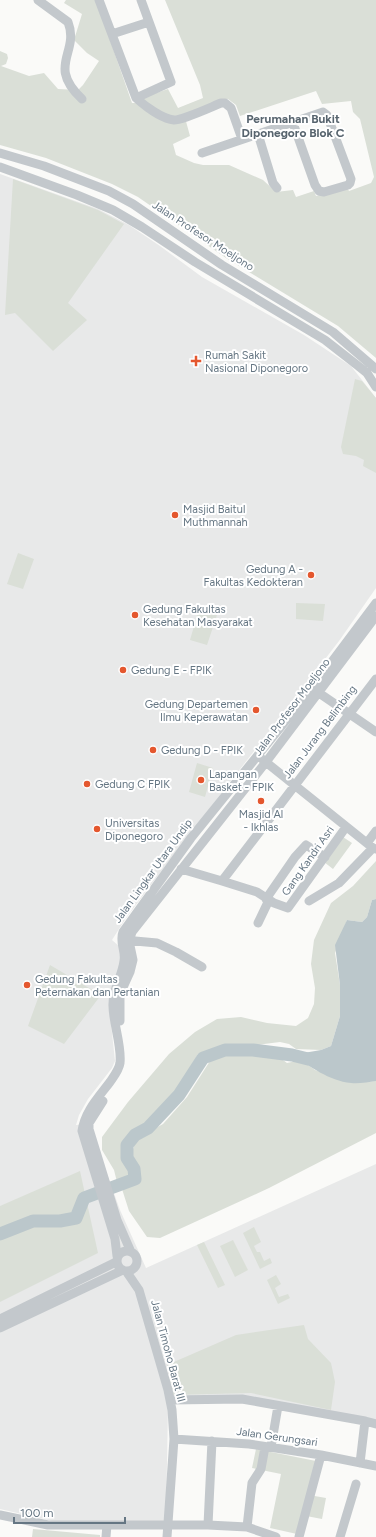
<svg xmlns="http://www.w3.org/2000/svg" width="376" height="1537" viewBox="0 0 376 1537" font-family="Figtree,sans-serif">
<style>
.built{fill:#e8e9e9}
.green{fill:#dadfd7;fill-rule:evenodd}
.water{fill:#bbc7cb}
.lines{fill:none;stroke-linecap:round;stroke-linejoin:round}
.river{stroke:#bbc7cb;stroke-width:13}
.minor{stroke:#c3c8cc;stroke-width:9}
.poi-dot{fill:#e4572e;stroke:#fff;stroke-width:1.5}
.labels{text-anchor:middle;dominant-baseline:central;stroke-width:4;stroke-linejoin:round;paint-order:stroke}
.street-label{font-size:11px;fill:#657683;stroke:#fff}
.poi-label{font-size:11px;fill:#657683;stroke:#fff;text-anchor:start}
.neighbourhood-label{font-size:12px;font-weight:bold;fill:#57646e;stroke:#fff}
</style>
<rect width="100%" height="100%" fill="#fafaf8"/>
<!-- built -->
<path class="built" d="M0 174 98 209 129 225 160 246 202 277 304 335 351 366 376 398V588L339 641 169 861 126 918 112 940 120 947 123 953 109 1005 115 1061 112 1068 88 1099 79 1115 76 1125 89 1124 120 1210 146 1268 376 1164V1421L332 1412 189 1398 168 1406 166 1519 164 1522 52 1521 0 1509Z"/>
<!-- green -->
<path class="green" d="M66 0H96L132 103H137L144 97 168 89 178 108 203 98 200 85 165 0H376V358L338 326 226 258 138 197 112 184 46 158 0 145V51L7 54 8 58 6 64 1 66 29 76 44 73 58 89 78 90 83 85 99 61 87 53 74 40 82 14 64 3ZM316 91 322 104 351 101 353 112 360 119 374 177 371 183 349 191 347 187 316 196 314 191 296 197 293 190 276 192 263 180 229 165H203L194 163 176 155 173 144 190 136 184 114 228 99 236 105 240 116Z
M13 179 98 210 124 224 68 303 87 320 53 351 15 313 5 315Z
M355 379 362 381 376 398V473L363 466 364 460 356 456 343 454 341 447Z
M18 553 34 559 23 589 7 584Z
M296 603 325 604 323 621 296 619Z
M199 609 217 615 207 645 190 640Z
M197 763 213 768 205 797 189 792Z
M343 837 352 843 333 869 324 862Z
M376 861V899L372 900 367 917 362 922 347 920 335 953 340 985V1016L331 1046 321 1050 296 1049 289 1044 280 1042 256 1045 224 1047 198 1054 177 1091 146 1122 134 1131 125 1142V1163L131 1175 117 1182 114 1170 102 1150V1137L128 1102 169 1054 195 1032 217 1019 241 1017 267 1023 296 1026 308 1018 314 1004 315 988 311 964 314 940 331 903 353 886Z
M50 965 101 995 64 1044 28 1026Z
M231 1054C249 1054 273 1051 287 1063L301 1060 315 1070 352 1083 376 1081V1133L269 1188 160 1238 147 1237 129 1211 122 1189 140 1182 138 1167 131 1156 136 1139 163 1124 187 1097 210 1061 220 1055Z
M80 1171 98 1253 0 1302V1206Z
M254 1227 261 1242 254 1246 257 1252H260L264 1261 270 1258 272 1263 260 1269 243 1233Z
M233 1240 248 1270 235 1277 220 1246Z
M204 1242 225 1285 218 1288 197 1245Z
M276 1275 281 1284 275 1288 279 1297 288 1294 290 1298 278 1304 267 1280Z
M304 1325 308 1339 331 1363 335 1382 331 1410 251 1393 173 1395 167 1365 236 1335Z
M256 1449 316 1461 309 1495 326 1498 322 1519 301 1515 297 1534 270 1528 281 1474 252 1468Z
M33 1529 100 1535V1537H32Z"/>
<!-- water -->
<path class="water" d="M376 899V1081C368 1082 359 1084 351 1083 329 1081 310 1066 292 1055L321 1050 331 1046 340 1016V985L335 945 347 920 362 922 367 917 372 900Z"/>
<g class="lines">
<!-- river -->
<path class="river" d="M0 1234 33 1221H60L76 1218 84 1198 135 1179 134 1169 127 1158V1145L135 1135 148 1128 179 1095 203 1058 225 1050H253L292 1055 308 1059"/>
<!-- minor -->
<path class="minor" d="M38 0 68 22C80 53 46 65 82 99
M99 0 136 98C145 106 162 119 174 120 183 120 211 107 221 103H225L231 108 242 139
M112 34 149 22
M136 98 171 82 141 0
M258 134 273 183 277 188
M0 153 44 166 109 191 133 204 222 265 333 332 376 369
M202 153 323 112 327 115 351 179 350 183 348 185 324 192 319 191 315 185 293 123
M0 167 77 195 113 210 142 227 195 262 325 340 357 365 367 373 376 387
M319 693 376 732
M262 759 373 848 376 849
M367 843 376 831
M181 869 222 881 376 679
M222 881 257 892 274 903 288 908 346 827
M266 899 295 857 306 845 325 857
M309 901 339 883 373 848
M258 923 269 900
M124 940 157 943 176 952 202 967
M120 1021V994L130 972 133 960 129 941 132 932 266 762 376 616
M103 1101 89 1123V1129L117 1220 131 1252
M117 1261a10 10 0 1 1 20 0a10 10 0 1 1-20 0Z
M117 1256 115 1239 82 1131C85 1111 98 1098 110 1082 114 1076 119 1070 120 1063 122 1046 113 1023 113 1006 112 990 122 977 124 961 126 951 119 942 123 932L191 838 313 687 376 603
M126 1271 139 1290 168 1390 172 1410 174 1439 167 1537
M0 1319 116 1262
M0 1328 123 1270
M170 1400 242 1399 365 1421 360 1463
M365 1421 376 1424
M174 1439 249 1444 321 1455 376 1466
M271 1447 278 1406
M0 1515 48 1525H208L247 1527 276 1537
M208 1525 212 1441
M247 1527 252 1483 261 1469 265 1447
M106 1537 107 1525
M299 1537 321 1455
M340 1537 356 1484"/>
</g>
<!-- markers -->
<g class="poi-dot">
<path d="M194 355h4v4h4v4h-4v4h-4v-4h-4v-4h4z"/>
<circle cx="175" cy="515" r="4"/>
<circle cx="311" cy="575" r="4"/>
<circle cx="135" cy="615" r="4"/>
<circle cx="123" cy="670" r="4"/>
<circle cx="256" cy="710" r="4"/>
<circle cx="153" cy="750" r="4"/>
<circle cx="201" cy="780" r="4"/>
<circle cx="87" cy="784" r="4"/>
<circle cx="261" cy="801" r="4"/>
<circle cx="97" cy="829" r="4"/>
<circle cx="27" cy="985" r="4"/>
</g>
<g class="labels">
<!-- street labels -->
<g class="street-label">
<text transform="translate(203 236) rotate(33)">Jalan Profesor Moeljono</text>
<text transform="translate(292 707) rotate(-53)">Jalan Profesor Moeljono</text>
<text transform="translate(320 732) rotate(-53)">Jalan Jurang Belimbing</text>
<text transform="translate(308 861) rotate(-55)">Gang Kandri Asri</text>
<text transform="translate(153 871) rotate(-54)">Jalan Lingkar Utara Undip</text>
<text transform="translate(168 1351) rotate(75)">Jalan Timoho Barat III</text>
<text transform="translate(277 1437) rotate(8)">Jalan Gerungsari</text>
</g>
<!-- poi labels -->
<g class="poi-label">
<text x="205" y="355">Rumah Sakit<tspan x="205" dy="13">Nasional Diponegoro</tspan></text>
<text x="183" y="509">Masjid Baitul<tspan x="183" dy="13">Muthmannah</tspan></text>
<text x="303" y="569" text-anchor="end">Gedung A -<tspan x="303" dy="13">Fakultas Kedokteran</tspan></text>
<text x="143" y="609">Gedung Fakultas<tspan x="143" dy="13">Kesehatan Masyarakat</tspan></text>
<text x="131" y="670">Gedung E - FPIK</text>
<text x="248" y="704" text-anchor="end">Gedung Departemen<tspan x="248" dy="13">Ilmu Keperawatan</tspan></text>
<text x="161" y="750">Gedung D - FPIK</text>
<text x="209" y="774">Lapangan<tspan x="209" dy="13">Basket - FPIK</tspan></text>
<text x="95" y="784">Gedung C FPIK</text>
<text x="261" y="814" text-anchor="middle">Masjid Al<tspan x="261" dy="13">- Ikhlas</tspan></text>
<text x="105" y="823">Universitas<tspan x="105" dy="13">Diponegoro</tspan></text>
<text x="35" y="979">Gedung Fakultas<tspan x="35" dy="13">Peternakan dan Pertanian</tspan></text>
</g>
<!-- neighbourhood labels -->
<g class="neighbourhood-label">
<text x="293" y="119">Perumahan Bukit<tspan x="293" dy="14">Diponegoro Blok C</tspan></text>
</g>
</g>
<!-- scale -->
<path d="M14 1517v6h111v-6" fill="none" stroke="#657683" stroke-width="2"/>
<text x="20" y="1517" font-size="12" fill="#657683" stroke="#ffffff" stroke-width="3" paint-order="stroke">100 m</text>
</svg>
